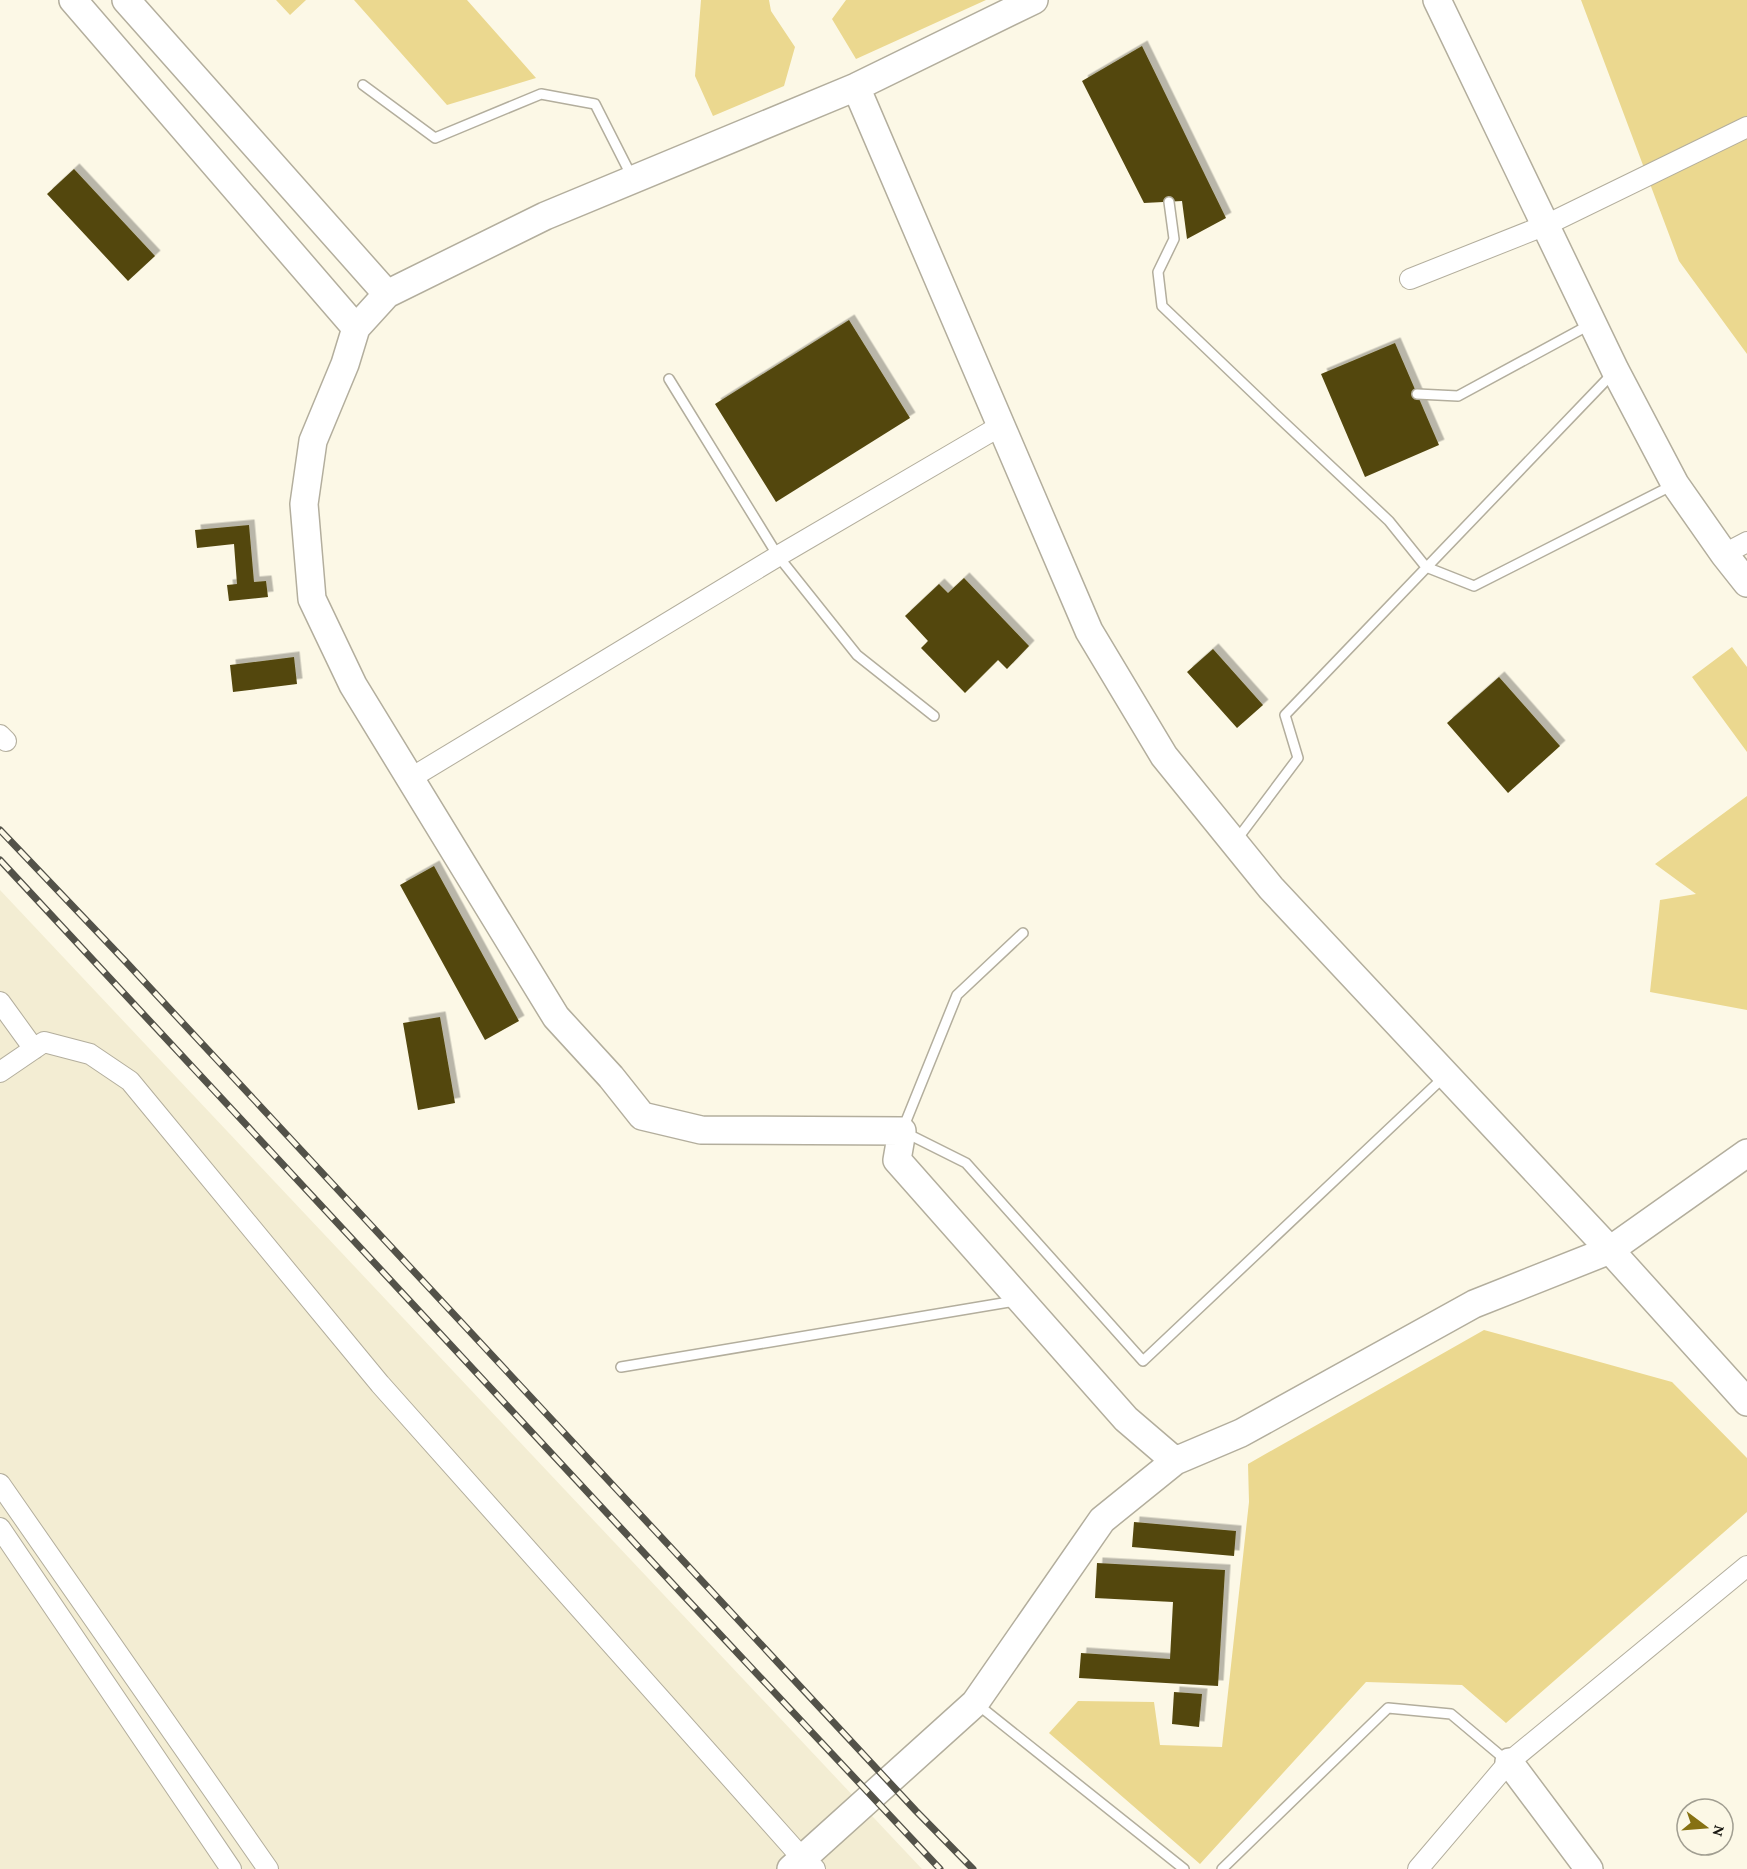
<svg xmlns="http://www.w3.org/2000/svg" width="1747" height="1869" viewBox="0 0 1747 1869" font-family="'Crimson Pro',serif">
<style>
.built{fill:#f3edd3}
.green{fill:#ebd88f}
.building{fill:#53470d;filter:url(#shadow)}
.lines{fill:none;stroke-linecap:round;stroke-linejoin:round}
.lane-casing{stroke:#b3ae9d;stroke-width:12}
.street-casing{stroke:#b3ae9d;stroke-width:22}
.secondary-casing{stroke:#b3ae9d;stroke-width:30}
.lane{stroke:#fff;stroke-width:9}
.street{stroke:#fff;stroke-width:20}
.secondary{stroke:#fff;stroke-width:27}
.rail-casing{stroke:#535249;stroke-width:7}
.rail{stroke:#fcf8e6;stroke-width:4.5;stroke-dasharray:14;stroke-linecap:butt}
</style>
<defs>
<filter id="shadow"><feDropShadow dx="5.5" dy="-5.5" stdDeviation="0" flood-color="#0004"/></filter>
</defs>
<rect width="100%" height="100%" fill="#fcf8e6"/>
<!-- built -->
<path class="built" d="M0 890 922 1869H0Z"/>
<!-- green -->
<path class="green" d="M276 0H306L290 15Z
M354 0H467L536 78 447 105Z
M701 0H769L771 11 795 47 784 86 713 116 695 76Z
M846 0H986L856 59 832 19Z
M1581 0H1747V354L1679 261Z
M1732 647 1747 667V752L1692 677Z
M1747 796V1010L1650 992 1660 900 1696 894 1655 864Z
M1484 1330 1672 1382 1747 1458V1512L1506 1723 1462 1685 1366 1682 1200 1864 1049 1733 1078 1701 1154 1702 1160 1745 1222 1747 1249 1502 1248 1464Z"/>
<!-- building -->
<path class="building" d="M1142 46 1226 218 1187 239 1182 201 1144 203 1082 81Z
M74 169 155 256 128 281 47 194Z
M849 320 910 418 776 502 715 404Z
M1395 343 1439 445 1365 477 1321 374Z
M249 525 254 582 266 581 268 597 229 601 227 585 237 584 234 544 197 548 195 530Z
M964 578 1029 646 1007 669 998 660 965 693 921 648 928 641 905 616 939 584 948 593Z
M1213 649 1263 705 1237 728 1187 672Z
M294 657 297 684 233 692 230 665Z
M1499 677 1560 746 1508 793 1447 723Z
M434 866 519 1021 485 1040 400 885Z
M440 1017 455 1103 418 1110 403 1023Z
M1134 1522 1236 1531 1234 1556 1132 1547Z
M1097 1563 1225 1570 1218 1686 1079 1678 1081 1653 1170 1659 1173 1602 1095 1598Z
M1174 1692 1202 1694 1199 1727 1172 1724Z"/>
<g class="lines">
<defs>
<path id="lane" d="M363 85 435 138 541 94 595 104 632 177
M1169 202 1174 239 1158 272 1162 306 1274 413 1389 521 1426 567 1474 586 1673 485
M669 379 778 556 857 655 934 716
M1417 394 1458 396 1591 324
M1235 842 1298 758 1285 715 1614 372
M1023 933 957 995 902 1131 966 1163 1143 1361 1444 1077
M621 1367 1015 1301
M977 1704 1184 1869
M1222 1869 1388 1708 1451 1714 1507 1761"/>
<path id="street" d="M1410 279 1546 225 1747 127
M1724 554 1747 542
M0 735 6 741
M411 778 778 556 1002 425
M0 1002 34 1049
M0 1072 44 1042 90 1054 130 1081 380 1384 803 1859 815 1869
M0 1484 268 1869
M0 1528 231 1869
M1418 1869 1509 1762 1747 1566"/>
<path id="secondary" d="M73 0 356 328
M126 0 387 294
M1034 0 856 87 545 216 387 294 356 328 345 364 313 441 304 504 312 599 353 685 556 1017 611 1077 642 1116 701 1130 902 1131 897 1160 1126 1419 1175 1461
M1437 0 1615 370 1675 484 1724 554 1747 583
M856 87 1089 631 1164 756 1271 888 1610 1250 1747 1402
M1509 1762 1589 1869
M791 1869 975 1703 1102 1520 1175 1461 1241 1433 1474 1304 1610 1250 1747 1153"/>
</defs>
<!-- lane casing -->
<use href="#lane" class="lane-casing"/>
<!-- street casing -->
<use href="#street" class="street-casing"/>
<!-- secondary casing -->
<use href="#secondary" class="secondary-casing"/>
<!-- lane -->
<use href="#lane" class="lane"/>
<!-- street -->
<use href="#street" class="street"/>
<!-- secondary -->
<use href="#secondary" class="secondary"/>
<defs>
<path id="rail" d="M0 830 126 962 916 1811 973 1869
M0 860 684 1596 940 1869"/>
</defs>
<!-- rail casing -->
<use href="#rail" class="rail-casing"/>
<!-- rail -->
<use href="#rail" class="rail"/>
</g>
<!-- north arrow -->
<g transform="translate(1705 1827) rotate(106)"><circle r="28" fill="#fcf8e6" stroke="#a19e91" stroke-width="1.5"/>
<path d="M0-4.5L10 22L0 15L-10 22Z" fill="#867112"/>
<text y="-9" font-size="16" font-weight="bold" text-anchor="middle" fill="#191812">N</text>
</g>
</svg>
